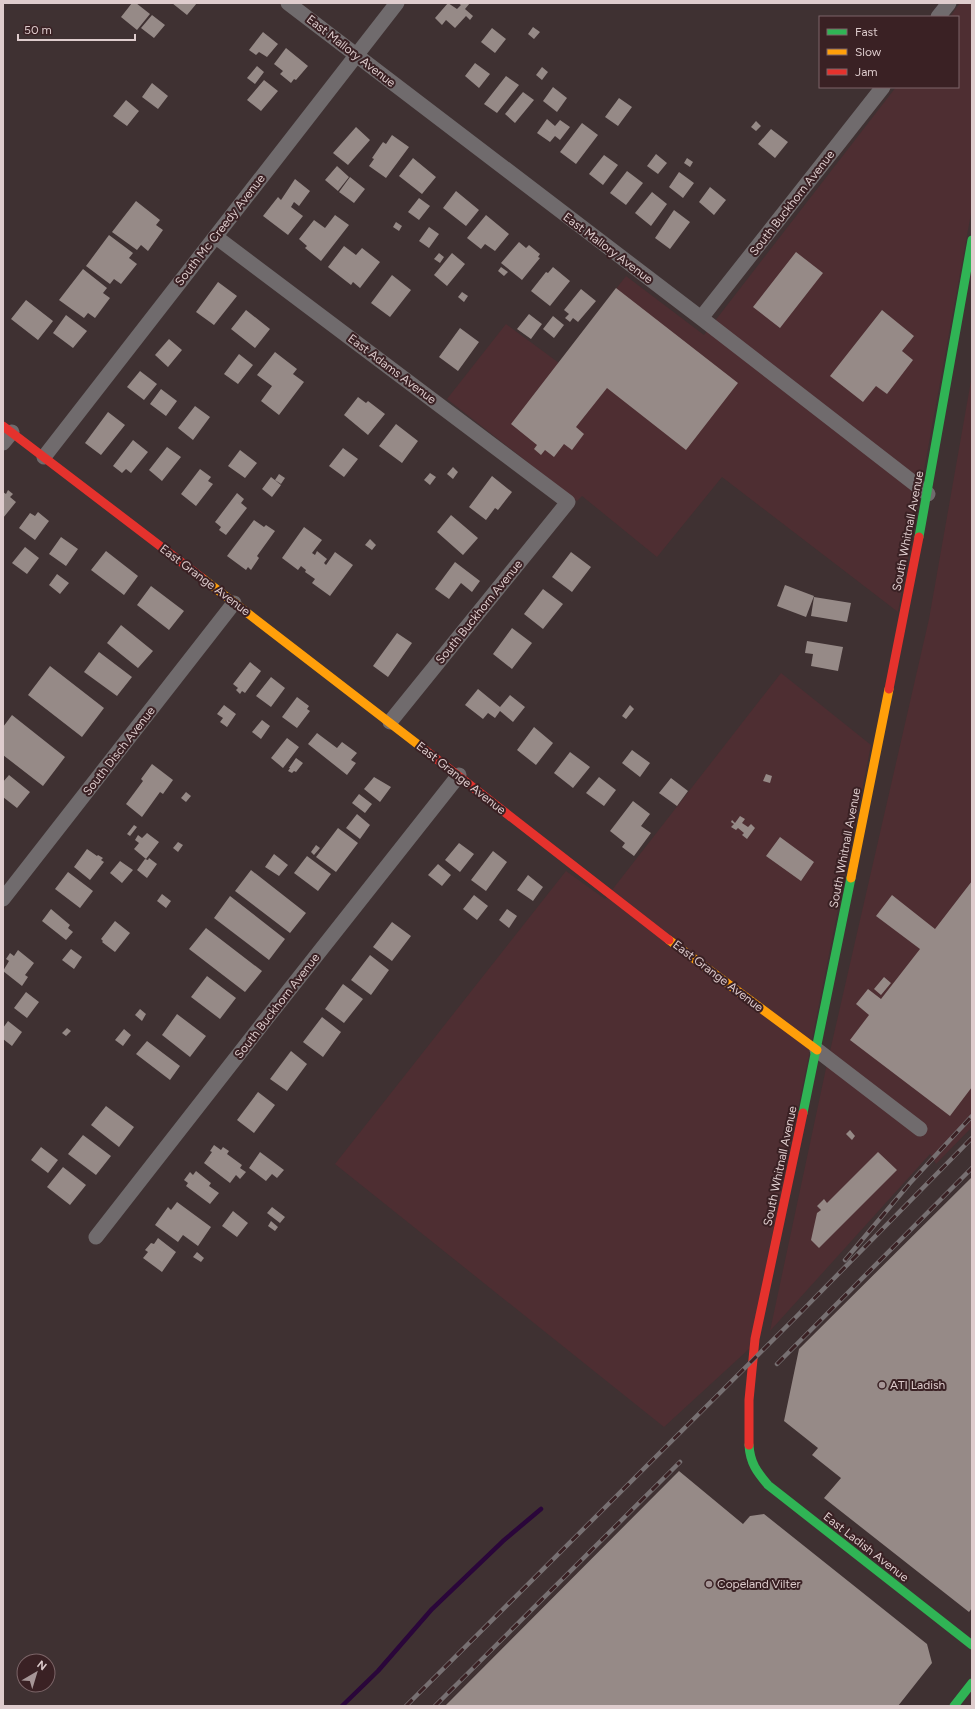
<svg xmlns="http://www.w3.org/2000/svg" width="975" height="1709" viewBox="0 0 975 1709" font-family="Figtree,sans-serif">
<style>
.built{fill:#4e2e32}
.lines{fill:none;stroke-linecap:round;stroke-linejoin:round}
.stream{stroke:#2a063a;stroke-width:4.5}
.building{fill:#968a87}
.street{stroke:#706b6d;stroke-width:15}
.fast{stroke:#30b455;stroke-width:9}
.slow{stroke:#ff9f0a;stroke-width:9}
.jam{stroke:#e5322d;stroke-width:9}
.rail-casing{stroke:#777072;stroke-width:4.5}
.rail{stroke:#3a2124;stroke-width:3;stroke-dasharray:9;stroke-linecap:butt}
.poi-dot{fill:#a69697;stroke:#3a2124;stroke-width:1.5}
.labels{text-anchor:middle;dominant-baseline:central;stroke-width:4;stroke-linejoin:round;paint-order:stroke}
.street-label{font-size:12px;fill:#decccd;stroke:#3a2124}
.poi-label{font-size:12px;fill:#decccd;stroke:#3a2124;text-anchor:start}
</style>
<rect width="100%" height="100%" fill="#3f3132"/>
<!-- built -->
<path class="built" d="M960 3H972V208L898 612 722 477 657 557 582 496 577 501 447 399 506 324 559 363 626 276 704 335 896 87H958V17H950Z
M972 375V1127L936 1164 930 1154 770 1331 825 1073 929 619Z
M781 673 871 745 750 1348 664 1427 335 1164 566 871 605 899Z"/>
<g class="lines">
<!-- stream -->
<path class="stream" d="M342 1706 378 1671 432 1609 503 1541 541 1509"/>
</g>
<!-- building -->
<path class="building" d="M132 3H136L150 14 137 30 121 17Z
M172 3H197L187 15Z
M448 3 457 9 461 5 458 3H470L465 9 473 16 470 20 466 16 455 28 446 20 442 25 435 18Z
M152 15 165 25 154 38 141 28Z
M533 27 540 32 534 39 528 34Z
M492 28 506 39 495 53 481 42Z
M263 32 278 44 267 57 259 52 256 55 249 50Z
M286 48 308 66 296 80 294 79 291 83 280 74 283 71 274 64Z
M475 63 490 74 479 88 465 76Z
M257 66 264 72 255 84 247 78Z
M542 67 548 72 542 80 536 75Z
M506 76 519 85 497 113 484 104Z
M264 80 278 91 261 111 247 100Z
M152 83 168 96 158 109 142 97Z
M553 87 567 98 557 112 543 101Z
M523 92 534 100 515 123 505 114Z
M619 98 632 107 618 126 605 117Z
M126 100 139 111 127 126 113 116Z
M547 119 555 126 560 120 570 127 560 140 555 136 550 142 537 133Z
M756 121 761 126 756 131 751 127Z
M582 123 598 135 576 164 560 152Z
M356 127 370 140 348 165 333 153Z
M771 129 788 142 775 158 758 144Z
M392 135 409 147 386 178 369 166 374 159 372 158 383 142 386 144Z
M656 154 667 163 658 174 647 166Z
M604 155 618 165 603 185 589 174Z
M413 158 436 177 422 194 399 176Z
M687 158 693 162 690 167 684 163Z
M337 166 349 177 338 191 325 180Z
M627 171 643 183 626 205 610 193Z
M679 172 694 183 683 198 669 187Z
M350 177 365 189 354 203 339 192Z
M295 179 310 191 299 206 294 202 291 207 303 216 288 235 263 216 278 197 281 200Z
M710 187 726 200 714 215 699 202Z
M456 191 479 210 466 226 443 208Z
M652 192 667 204 651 226 635 213Z
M419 198 430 206 419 220 408 212Z
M136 201 160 220 156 225 163 230 148 251 141 245 137 250 112 232Z
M674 210 690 222 670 249 655 238Z
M335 215 349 225 321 261 305 248 307 246 299 239 314 220 325 228Z
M486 215 509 234 495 251 485 244 481 249 467 238Z
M396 222 402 226 399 231 393 227Z
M429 227 439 234 429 248 419 241Z
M109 235 133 253 129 258 137 264 121 284 114 279 110 284 86 266Z
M519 242 526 248 529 245 540 254 538 257 540 258 522 280 501 263Z
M344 246 356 255 362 248 380 262 360 288 353 282 351 285 328 267Z
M796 252 823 273 780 328 753 307Z
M439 253 444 257 440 263 434 259Z
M452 253 465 264 447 286 434 275Z
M501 267 508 272 504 276 498 271Z
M553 267 570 281 550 306 531 291 546 272 548 273Z
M83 269 107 288 103 293 110 298 95 318 88 313 84 318 59 300Z
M392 275 411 290 390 317 371 303Z
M218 282 237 296 214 325 196 312Z
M616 288 738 383 686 450 607 388 576 427 584 434 572 450 564 444 554 457 545 450 541 455 534 449 537 445 511 424Z
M581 289 596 301 578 322 573 318 570 322 565 318 569 314 564 310Z
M462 292 468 296 464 302 458 297Z
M26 300 53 321 38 340 11 319Z
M246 310 270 329 255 348 231 329Z
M882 310 914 336 902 351 913 360 887 394 876 386 863 402 830 376Z
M529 314 542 324 531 339 517 329Z
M66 315 87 331 73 348 53 333Z
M553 316 564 325 554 338 543 329Z
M460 328 479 342 458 371 439 357Z
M169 339 182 350 168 367 155 355Z
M275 352 297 369 293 374 304 382 279 415 261 401 272 386 257 375Z
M239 354 253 365 238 384 224 374Z
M140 371 157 384 144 400 127 387Z
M161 389 177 401 166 416 150 404Z
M358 397 366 403 368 401 385 414 368 435 344 415Z
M195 406 210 417 193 440 178 428Z
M108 412 125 425 101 455 85 443Z
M396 424 418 441 402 463 379 446Z
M133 440 148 452 131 473 126 469 122 473 113 466Z
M167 447 181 457 162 481 149 470Z
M343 448 358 459 344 477 329 466Z
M240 450 257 463 245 478 228 466Z
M453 467 458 472 453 479 447 474Z
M200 469 211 477 208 481 213 484 196 506 181 494Z
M430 473 436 477 430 485 424 480Z
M279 474 285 478 281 484 275 480Z
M492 476 512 492 498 510 495 508 486 520 469 507Z
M271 477 281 485 272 497 262 489Z
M8 490 13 494 10 497 16 502 3 518V492L6 494Z
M237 493 244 499 241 503 247 508 226 535 219 530 221 527 215 522Z
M38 512 49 521 35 540 19 528 30 513 35 516Z
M451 515 478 538 463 555 437 532Z
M254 520 264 527 266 525 275 531 257 556 259 558 251 570 248 567 246 570 227 556Z
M304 527 322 540 312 553 315 555 317 551 327 559 324 563 326 565 335 552 353 565 330 596 312 583 315 579 305 572 306 570 301 566 298 570 282 558Z
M61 537 78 549 66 566 49 554Z
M370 539 376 545 372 550 365 545Z
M25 547 39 558 27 574 12 563Z
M106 551 138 576 124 595 91 570Z
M571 552 591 567 572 592 552 577Z
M455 562 480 581 472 592 461 583 449 599 435 589Z
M57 574 69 583 60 594 49 585Z
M785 585 814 596 806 617 777 606Z
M151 586 184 611 169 630 137 605Z
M543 589 563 604 543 629 524 614Z
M814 597 851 603 847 622 811 616Z
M121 625 153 651 138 668 107 643Z
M512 628 532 643 512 669 493 654Z
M397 633 412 643 388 677 373 666Z
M807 641 843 647 838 671 811 666 813 654 805 653Z
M99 652 132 677 117 696 84 672Z
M250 662 261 671 245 693 242 691 240 694 236 690 238 688 233 684Z
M50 666 104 708 82 737 28 695Z
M271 677 285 688 271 707 256 696Z
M478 689 500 707 510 695 525 707 513 722 500 711 495 718 488 713 483 719 465 705Z
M297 697 309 706 307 709 310 711 297 728 282 717Z
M224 705 236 714 227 727 220 722 223 718 217 714Z
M630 705 634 709 626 719 622 716Z
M12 715 65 757 43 786 3 755V727Z
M262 720 270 726 261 739 252 732Z
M534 727 553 743 536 765 517 750Z
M317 733 337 748 342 742 357 753 351 760 356 763 347 775 308 744Z
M287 738 299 747 283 768 271 758Z
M632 750 650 763 640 777 622 763Z
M570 752 590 767 573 788 554 773Z
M296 758 303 763 296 772 294 771 292 773 288 771 290 768H289Z
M152 764 173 780 163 794 160 792 142 817 126 804 143 781 141 779Z
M766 774 772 776 770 783 763 781Z
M9 775 30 792 17 808 3 797V782Z
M374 777 391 787 380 802 364 789Z
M599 777 616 790 604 806 586 793Z
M671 778 688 791 677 806 659 793Z
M186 792 191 796 186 802 181 798Z
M359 794 372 804 365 813 352 803Z
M633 801 650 814 641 826 651 833 634 856 622 847 625 843 610 831Z
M357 814 370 825 360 839 346 828Z
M740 816 745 819 742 823 748 827 751 824 755 828 747 839 742 835 744 833 738 828 736 830 731 827 734 824 731 822 732 820 735 823Z
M134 825 137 827 130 836 127 834Z
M338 828 358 843 336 872 316 857Z
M147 833 159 842 146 859 134 849 139 843 135 840 138 835 142 838Z
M780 837 814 862 801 881 766 856Z
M178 842 183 845 178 852 173 848Z
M459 843 474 854 460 872 445 860Z
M316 845 320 848 314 855 311 852Z
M87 849 97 856 98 855 103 858 101 860 104 862 90 880 74 867Z
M493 851 507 862 486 891 471 880Z
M274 854 288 865 279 876 265 867Z
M307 856 331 874 318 891 294 873Z
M149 858 157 864 147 878 137 870 145 859 148 860Z
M120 861 133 870 122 883 110 873Z
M438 864 451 875 442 886 428 875Z
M251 870 306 913 290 933 235 891Z
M68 872 93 891 80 908 55 889Z
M528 875 543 887 533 901 517 890Z
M972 881V1087L950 1116 850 1040 869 1015 856 1004 868 989 881 999 920 949 876 916 892 895 935 929Z
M162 894 171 901 166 908 157 901Z
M474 895 488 906 477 920 463 909Z
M230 896 285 939 269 960 214 918Z
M51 909 70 925 68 928 73 932 66 940 42 921Z
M507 909 517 916 509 928 499 920Z
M115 921 130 933 115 952 102 942 103 941 101 939Z
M392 922 411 936 392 961 373 947Z
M206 928 262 971 245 992 189 949Z
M71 949 82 957 74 969 62 960Z
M18 950 34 963 25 975 28 977 22 986 3 971 9 961 6 959 10 953 14 956Z
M370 955 389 970 371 995 351 980Z
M207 976 236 998 220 1019 191 997Z
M884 977 891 983 881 995 874 989Z
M343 984 363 999 344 1023 325 1009Z
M26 992 39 1002 27 1018 14 1008Z
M140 1009 146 1014 142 1021 135 1015Z
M177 1014 206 1036 190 1057 162 1035Z
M322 1017 341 1032 323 1057 303 1042Z
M8 1021 22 1032 12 1046 3 1039V1028Z
M67 1028 71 1031 66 1036 62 1033Z
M124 1029 131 1035 123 1046 115 1040Z
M147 1041 180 1066 170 1080 136 1054Z
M291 1051 307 1064 287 1091 270 1079Z
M258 1092 275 1105 254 1133 237 1120Z
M106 1106 134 1127 119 1147 91 1125Z
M850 1130 855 1136 852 1140 846 1134Z
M83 1135 111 1156 96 1175 68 1154Z
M214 1145 221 1150 223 1147 229 1151 227 1154 242 1165 240 1168 246 1172 240 1179 236 1175 230 1183 204 1163 212 1152 210 1151Z
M41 1147 58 1160 48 1173 31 1160Z
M260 1152 284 1170 277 1178 272 1174 266 1181 249 1168Z
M878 1152 897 1170 819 1248 811 1240 817 1213 821 1210 817 1206 824 1199 827 1203Z
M63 1167 86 1185 70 1205 47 1187Z
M196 1171 211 1183 209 1186 219 1193 210 1204 186 1186 188 1183 184 1180 190 1172 193 1175Z
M972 1177V1608L969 1612 824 1498 841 1478 812 1455 818 1448 784 1421 799 1349Z
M177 1202 211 1227 198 1246 183 1235 178 1242 155 1225 168 1207 171 1210Z
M272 1207 285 1217 280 1223 267 1213Z
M233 1211 248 1223 237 1237 222 1226Z
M271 1221 278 1227 275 1231 268 1226Z
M158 1238 176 1252 162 1272 143 1258 148 1252 145 1250 151 1243 154 1244Z
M197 1252 204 1258 201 1262 193 1257Z
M679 1471 743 1524 750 1516 764 1514 927 1644 932 1663 898 1706H445Z"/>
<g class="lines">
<!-- street -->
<path class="street" d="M288 3 701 318 928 494
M938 17 949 3
M216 237 568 502 390 722
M701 318 883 87
M3 443 12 432
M44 457 397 3
M3 899 234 603
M817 1050 920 1129
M96 1237 267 1018 459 775"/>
<!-- fast -->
<path class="fast" d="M919 537 972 240
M803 1113 851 878
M749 1445C750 1463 757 1472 768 1485L972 1645
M954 1706 972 1683"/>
<!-- slow -->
<path class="slow" d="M202 578 425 750
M851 878 889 689
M669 940 817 1050"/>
<!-- jam -->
<path class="jam" d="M3 426 202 578
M889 689 919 537
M425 750 669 940
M749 1445V1400L755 1339 803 1113"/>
<defs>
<path id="rail" d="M845 1260 910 1183 972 1116
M777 1364 972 1168
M406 1706 796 1317 972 1138
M435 1706 680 1462"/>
</defs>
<!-- rail casing -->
<use href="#rail" class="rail-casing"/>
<!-- rail -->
<use href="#rail" class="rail"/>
</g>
<!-- markers -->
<g class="poi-dot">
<circle cx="882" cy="1385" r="4"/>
<circle cx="709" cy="1584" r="4"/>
</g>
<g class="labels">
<!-- street labels -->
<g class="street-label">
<text transform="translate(351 51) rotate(38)">East Mallory Avenue</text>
<text transform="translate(792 203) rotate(-52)">South Buckhorn Avenue</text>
<text transform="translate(220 230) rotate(-52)">South Mc Creedy Avenue</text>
<text transform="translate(608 248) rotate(37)">East Mallory Avenue</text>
<text transform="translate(392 369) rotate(37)">East Adams Avenue</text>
<text transform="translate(908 531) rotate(-79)">South Whitnall Avenue</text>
<text transform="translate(205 580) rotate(37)">East Grange Avenue</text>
<text transform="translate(479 612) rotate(-51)">South Buckhorn Avenue</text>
<text transform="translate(119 751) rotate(-52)">South Disch Avenue</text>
<text transform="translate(461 778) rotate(38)">East Grange Avenue</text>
<text transform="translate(845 848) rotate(-79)">South Whitnall Avenue</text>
<text transform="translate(718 976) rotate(37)">East Grange Avenue</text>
<text transform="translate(277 1006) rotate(-52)">South Buckhorn Avenue</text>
<text transform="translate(780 1166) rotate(-78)">South Whitnall Avenue</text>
<text transform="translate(866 1547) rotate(38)">East Ladish Avenue</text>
</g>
<!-- poi labels -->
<g class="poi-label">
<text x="890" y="1385">ATI Ladish</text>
<text x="717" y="1584">Copeland Vilter</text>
</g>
</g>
<!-- border -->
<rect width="975" height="1709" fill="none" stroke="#decccd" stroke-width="8"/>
<!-- legend -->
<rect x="819" y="16" width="140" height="72" fill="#3a2124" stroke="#7c6568"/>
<rect x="827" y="29" width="20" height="6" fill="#30b455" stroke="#7c6568"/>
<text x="855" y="36" font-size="12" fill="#decccd">Fast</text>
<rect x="827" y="49" width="20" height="6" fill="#ff9f0a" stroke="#7c6568"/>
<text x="855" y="56" font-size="12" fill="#decccd">Slow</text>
<rect x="827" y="69" width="20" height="6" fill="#e5322d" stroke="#7c6568"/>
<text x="855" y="76" font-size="12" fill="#decccd">Jam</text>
<!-- north arrow -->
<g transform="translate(36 1673) rotate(38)"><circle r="19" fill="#3a2124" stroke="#7c6568"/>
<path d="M0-3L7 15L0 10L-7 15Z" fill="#a69697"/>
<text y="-6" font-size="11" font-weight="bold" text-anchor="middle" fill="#decccd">N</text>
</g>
<!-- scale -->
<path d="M18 34v6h117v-6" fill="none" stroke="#decccd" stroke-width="2"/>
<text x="24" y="34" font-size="12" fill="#decccd" stroke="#3a2124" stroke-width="3" paint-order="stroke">50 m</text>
</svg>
